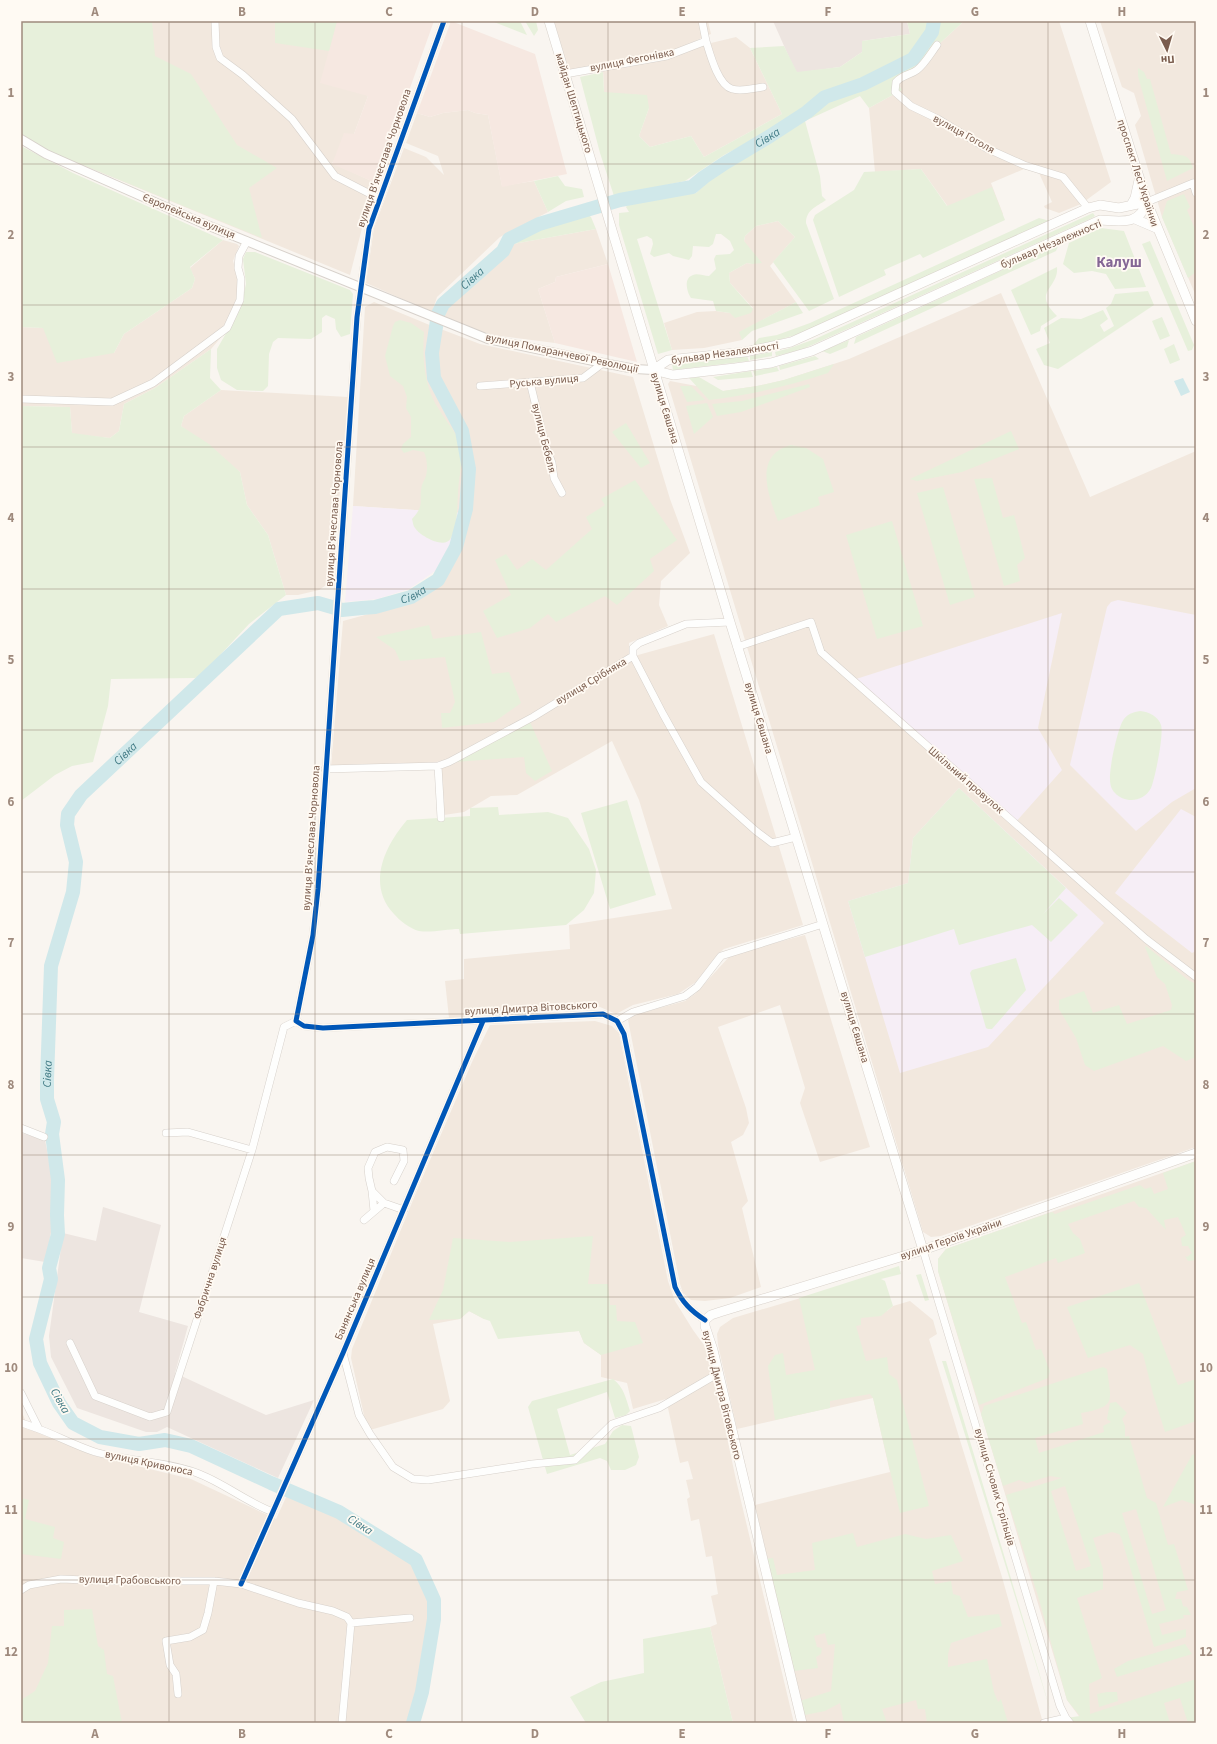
<svg xmlns="http://www.w3.org/2000/svg" width="1217" height="1744" viewBox="0 0 1217 1744" font-family="'Source Sans 3',sans-serif">
<style>
.residential{fill:#f2e8de}
.commercial{fill:#f6e8e1}
.industrial{fill:#ede5e0}
.education{fill:#f6eef6}
.green{fill:#e7f0db;fill-rule:evenodd}
.water{fill:#d0e8ea}
.lines{fill:none;stroke-linecap:round;stroke-linejoin:round}
.river{stroke:#d0e8ea;stroke-width:14}
.minor-casing{stroke:#d7d1cb;stroke-width:8}
.tertiary-casing{stroke:#d7d1cb;stroke-width:10}
.secondary-casing{stroke:#d9d2cb;stroke-width:10}
.minor{stroke:#fefefd;stroke-width:7}
.tertiary{stroke:#fefefd;stroke-width:8}
.secondary{stroke:#fefefd;stroke-width:9}
.cycleway-casing{stroke:#fffaf3;stroke-width:8}
.cycleway{stroke:#0057b8;stroke-width:5}
.grid{fill:none;stroke:#9f8a7d;stroke-width:1;stroke-opacity:0.55}
.labels{text-anchor:middle;dominant-baseline:central;stroke-width:3.5;stroke-linejoin:round;paint-order:stroke}
.street-label{font-size:11px;fill:#7a5c4d;stroke:#fffaf3}
.water-label{font-size:12px;font-style:italic;fill:#437c86;stroke:#fffaf3}
.district-label{font-size:15px;font-weight:bold;fill:#846695;stroke:#fffaf3}
.neatline{fill:none;stroke:#9f8a7d;stroke-width:1.5}
.grid-label{font-size:13px;text-anchor:middle;font-weight:bold;fill:#9f8a7d}
</style>
<rect width="100%" height="100%" fill="#f9f5f0"/>
<!-- residential -->
<path class="residential" d="M21 21H337L368 96 354 134 332 163 376 183 369 201 350 275 51 152 21 134Z
M554 21H708L711 34 665 54 573 70 568 69Z
M964 21H1059L1111 182 1081 204 1059 213 1045 208 1044 206 1052 202 1039 173 1024 169 991 183 1003 214 966 232 921 169 875 172 869 108 902 90 897 83Z
M1100 21H1196V296L1162 217 1135 125 1141 116 1134 93 1122 87Z
M736 37 750 48 782 114 704 157 691 136 650 147 639 136 649 108 604 92 603 69Z
M468 110 475 113 488 115 502 186 534 181 548 212 500 237 437 297 432 312 366 283 374 228 404 148 426 157 444 175 438 156 406 143 417 113 430 117 443 113Z
M778 221 795 237 770 266 796 302 740 332 742 340 704 348 672 350 664 323 697 312 716 311 730 313 753 308 730 283 729 273 747 263 752 264 744 241 745 236 756 226Z
M596 229 608 264 556 277 555 282 538 289 555 343 493 335 462 325 442 316V311L446 305 504 258 513 244Z
M223 240 237 244 239 246 233 261 239 279V299L223 335 211 349 155 388 124 404 119 431 110 438 72 434 70 407 21 406V327L43 328 114 353 124 334 192 288 195 279 190 268Z
M1001 293 1090 497 1196 451V1147L941 1236 931 1237 923 1232 668 384 670 381 723 391 757 386 784 380 849 359Z
M374 302 432 326 428 357 429 375 457 432 465 462 461 513 353 506 365 307Z
M438 328 480 344 633 377 670 499 690 553 661 581 659 605 668 626 629 643V655L484 742 450 759 423 765 331 767 343 621 365 615 400 602 429 587 443 573 454 553 464 540 472 503 474 461 466 433 436 376 434 356Z
M221 390 348 397 332 581 319 590 298 595H286L268 535 247 505 240 472 181 426 184 416Z
M714 634 803 925 724 949 718 954 696 982 678 994 633 1005 616 1014 600 1007 449 1018 445 981 464 979V959L570 949 569 925 672 909 639 800 612 741 517 795 491 796 464 812 444 815 441 766 630 661 638 655Z
M805 935 870 1147 820 1162 800 1103 805 1088 780 1005 718 1027 746 1108 749 1123 743 1135 731 1142 748 1201 742 1208 761 1287 730 1298 705 1301 691 1300 683 1293 680 1284 628 1020 634 1015 685 1001 695 994 729 957 744 951Z
M595 1021 612 1026 619 1033 668 1281 675 1301 693 1330 709 1352 736 1480 794 1723H733L710 1627 717 1624 711 1596 718 1594 712 1556 706 1557 699 1519 691 1521 687 1499 690 1497 686 1480 693 1479 688 1461 680 1463 666 1399 633 1409 627 1383 601 1377V1355L584 1343 579 1331 540 1334 526 1314 484 1319 469 1311 460 1319 433 1324 450 1401 443 1409 370 1430 366 1424 351 1358 352 1349 418 1188 472 1062 490 1025Z
M1196 1161V1723H1084L1067 1700 938 1271V1259L946 1249Z
M878 1275 887 1311 893 1306 910 1301 933 1320 937 1334 929 1339 1002 1577 1043 1723H806L755 1505 890 1472 873 1398 737 1429 718 1345 717 1334 720 1327 733 1318Z
M21 1410 29 1429 92 1455 191 1479 276 1519 288 1493 338 1514 414 1562 431 1601V1620L417 1698 411 1723H21Z"/>
<!-- commercial -->
<path class="commercial" d="M337 21H434L376 183 332 164 344 133 354 134 368 96 320 83Z
M451 21 535 54 567 174 502 187 488 115 475 113 468 110 443 113 430 117 417 113Z
M608 264 637 362 555 343 538 289 555 282 556 277Z"/>
<!-- industrial -->
<path class="industrial" d="M773 21H907L910 34 862 41V52L840 67 796 73Z
M21 1133 45 1140 53 1180 54 1218 45 1262 21 1258Z
M103 1207 161 1225 139 1312 188 1326 175 1373 266 1415 314 1400 278 1478 167 1427 157 1432H146L77 1408 51 1357 49 1336 63 1233 96 1241Z"/>
<!-- education -->
<path class="education" d="M353 506 461 513 450 545 435 571 409 589 377 599 345 602Z
M1118 600 1196 615V788L1172 802 1136 831 1070 765 1107 607 1111 602Z
M1062 613 1038 728 1062 770 1015 823 853 680Z
M959 788 1104 923 988 1047 900 1073 848 901 908 883 913 838Z
M1181 809 1196 817V951L1192 953 1115 893Z"/>
<!-- green -->
<path class="green" d="M21 21H152L155 56 191 74 237 145 277 168 249 188 262 238 51 152 21 134Z
M275 21H337L329 51 275 43Z
M494 21H520L527 35 494 22Z
M525 21H536L538 30 534 36Z
M907 21H964L897 83 902 90 869 108 860 96 805 121 820 176 822 196 826 200C816 207 806 210 806 223L834 299 809 311 773 262 795 237 778 221 756 226 745 236 744 241 762 263 752 264 747 263 729 273 730 283 753 309 751 313 735 318 730 313 716 311 713 301 691 298C687 292 683 278 693 275 697 273 704 276 709 276L716 269 714 259 716 255 730 254 734 250 730 241 721 234H716L713 244 709 247 693 246 692 256 689 260 673 256 669 253 654 257 650 254 653 244 652 239 647 236 637 239 672 350 658 354 619 225V213L629 212 626 207 631 201 696 193 717 173 805 121 790 117 772 130 724 155 685 181 614 196 600 153 580 77 603 72 604 92 647 95 649 108 639 136 650 147 691 136 704 157 782 114 750 48 784 46 797 72 840 67 862 52V41L910 34Z
M1138 68 1144 72 1147 79H1150L1171 154C1185 156 1189 154 1193 168L1167 181 1138 76Z
M21 146 73 173 223 240 190 267 195 279 192 288 124 334 114 353 57 363 43 328 21 327Z
M921 169 947 206 992 187 1005 220 923 258 920 254 884 270 886 275 839 297 813 220 815 215 854 190 864 172Z
M558 176 565 186 582 189 584 197 566 201 548 212 534 181Z
M1184 194 1190 207 1187 210 1196 232V272L1188 278 1162 217 1167 201Z
M585 212 591 217 596 229 513 244C530 225 562 219 585 212Z
M1093 213 1095 216 1092 218 812 345 800 350 776 356 775 352 790 348 815 339Z
M1039 218 1050 221 799 334 771 342 753 345 759 338 777 335 810 323Z
M1101 228 1124 231 1146 287 1115 289 1106 274 1092 271 1074 273 1063 264 1069 243Z
M1150 241 1194 345 1192 350 1188 351 1142 244Z
M1059 244 1056 251 854 344 856 337Z
M246 252H255L350 290 353 294 350 334 341 337 336 329 335 319 326 315 322 318V332L311 339 278 338 273 342 269 354 268 386 263 391 237 390 221 380 217 368V349L240 309 246 284 243 259Z
M1057 267C1059 289 1031 291 1057 316L1041 326 1040 331 1031 335 1011 290Z
M1148 291 1154 305 1058 369 1044 365 1036 349 1050 343 1044 328 1061 318 1081 319 1103 310 1108 319 1100 325 1104 332 1114 326 1106 308 1111 304 1115 294Z
M796 302 803 313 752 331 742 340 739 332Z
M1162 317 1170 336 1160 340 1152 321Z
M400 320 411 323 424 332C422 359 424 388 440 411 446 422 455 430 459 442 464 463 459 473 458 493 457 508 458 524 451 538 445 550 420 536 415 528 413 526 413 522 412 519 426 504 418 501 422 485 423 482 425 479 426 476 428 468 427 459 424 452L413 450 404 453 401 449 403 444 411 437V417L406 408 407 397 403 386 390 376 385 356 393 326 395 322Z
M849 340 847 347 830 354 822 351Z
M1174 344 1180 360 1170 364 1164 349Z
M211 349 210 378 221 390 184 416 181 426 209 444 240 472 247 505 268 535 286 595 249 624 221 654 209 672 195 678 111 679 108 706 93 762 72 766 55 775 21 801V406L70 407 72 433 110 438 119 431 124 404 155 388Z
M772 352V356L750 360V356Z
M747 356 749 361 673 370 672 364Z
M815 356 819 359 780 370 779 366Z
M834 364 828 373C789 386 750 395 709 400L689 378 699 377 723 391 757 386 784 380Z
M777 367 779 371 755 376 753 371Z
M751 371 753 377 718 380 713 377Z
M809 384 810 387 741 412 717 416 712 404 742 401Z
M680 386H691L705 400 687 402Z
M707 403 713 417 694 434 686 406Z
M626 423 650 463 641 468 612 432Z
M1011 431 1019 449 962 472 917 481 910 479Z
M791 445 806 448 823 459 834 492 818 497 820 505 778 521C768 495 753 455 791 445Z
M992 478 1003 518 1014 515 1025 558 1017 565 1020 581 1004 586 974 479Z
M635 480 677 540 650 559 654 571 617 605 605 596 556 622 548 614 530 628 497 638 483 611 511 595 495 560 506 554 517 570 532 559 546 570 592 529 586 517 605 505 601 499Z
M943 487 975 597 950 605 917 493Z
M892 521 923 626 877 639 846 535Z
M429 625 433 639 481 632 492 674 509 672 521 703 494 722 442 728 441 713H450L455 702 445 657 400 661 395 650 376 637Z
M1140 711C1149 712 1158 716 1161 725 1164 734 1155 779 1151 788 1144 802 1125 804 1115 793 1111 789 1110 784 1110 779 1109 769 1118 726 1124 719 1128 714 1133 712 1140 711Z
M530 722 552 771 535 781 526 773 524 757 454 762Z
M959 788 1066 888 1043 914 1059 898 1078 915 1051 942 1032 925 959 945 954 929 865 957 848 901 908 883 913 838Z
M627 800 656 895 610 909 581 813Z
M498 807 499 815 548 812 568 818 589 849 596 870 594 893 584 910 566 925 460 934 459 929C447 929 431 933 419 931 410 929 399 920 394 914 366 884 385 846 407 820L470 816V808Z
M1146 946 1188 980 1196 984V1057L1186 1061 1163 1046 1094 1071 1085 1065 1076 1038 1059 1009V1000L1084 991 1093 1013 1119 1005 1127 1024 1171 1010 1172 1005 1165 984 1157 977 1145 947Z
M1016 958 1026 990 992 1029H988L986 1028 970 973 972 970Z
M1196 1161V1260L1188 1261 1185 1256 1187 1257 1192 1253 1188 1246H1182L1181 1238 1186 1235 1178 1217 1164 1220 1166 1230 1146 1208 1139 1207 1134 1201 1068 1224 1073 1233 1080 1239 1085 1253 1058 1263 1056 1258 1005 1277 1022 1323 1026 1322 1036 1350 1041 1349 1050 1371 1048 1378 979 1405 938 1271V1259L946 1249 1052 1212 1055 1214 1140 1185 1145 1189 1151 1187 1154 1194 1168 1189 1163 1173Z
M593 1236 588 1284H608L610 1305H616L617 1321 635 1322 643 1343 601 1355 584 1343 579 1331 498 1339 490 1321 484 1319 469 1311 460 1319 429 1320 443 1290 453 1238 510 1242Z
M899 1266 901 1274 881 1279 885 1281 893 1306 881 1316 861 1318V1325L856 1326 866 1361 887 1357 889 1374 897 1380 929 1506 900 1513 873 1398 870 1394 830 1401V1408L775 1420 768 1366 775 1355 783 1353 786 1375 815 1370 799 1298Z
M921 1274 929 1300 925 1301 916 1275Z
M1139 1283 1178 1385 1196 1379V1421L1165 1432 1153 1394 1143 1354 1130 1345 1088 1358 1067 1307Z
M942 1361H946L1053 1719 953 1396Z
M1103 1367 1107 1369C1111 1402 1117 1406 1081 1413L1083 1424 1035 1438 1039 1453 1104 1432 1103 1426 1111 1422 1107 1419 1110 1403 1116 1402 1127 1413 1122 1419 1125 1426V1437L1129 1436 1147 1498 1156 1503 1168 1545 1174 1544 1188 1590 1177 1592 1175 1599H1181L1183 1606 1187 1607 1191 1615H1183L1184 1618 1159 1624 1162 1635 1186 1629V1637L1154 1647 1121 1537 1119 1534 1112 1532 1093 1538 1103 1569V1589L1077 1598 1102 1678 1089 1684 1090 1714 1196 1679V1723H1188L1180 1698 1164 1703 1170 1723H1070L1066 1718 1080 1716 1067 1700 1038 1596 1006 1495 1062 1478 1050 1476 1027 1483 1019 1480 1003 1486 981 1414 984 1406ZM1065 1486 1091 1566 1076 1571 1051 1491ZM1136 1509 1166 1610 1152 1614 1122 1513Z
M613 1379C624 1387 626 1399 630 1411L626 1415 615 1418 607 1392 557 1409 570 1455 605 1444 613 1431 622 1425 631 1426 639 1457 636 1465 625 1470H611L607 1461 600 1458 547 1474 528 1407 532 1401Z
M1196 1454V1505L1182 1500 1163 1507 1192 1455Z
M21 1498 29 1500 25 1519 55 1527 53 1538 64 1542 61 1559 21 1554Z
M853 1533 857 1547 905 1534 926 1539 951 1535 963 1561 932 1571 935 1584 951 1581 953 1594 960 1596 968 1617 999 1614 1002 1626 951 1643 948 1654V1667L987 1659 994 1692 998 1702 1001 1699 1008 1723H927L925 1709H918L916 1700 882 1709 887 1723H844L840 1703 825 1711 800 1716 797 1702 831 1691 835 1644 828 1645 825 1633 814 1636 817 1647 822 1648 821 1654 816 1657 818 1668 794 1671 763 1559 773 1558 777 1575 815 1570 812 1543Z
M92 1609 98 1646 104 1650 107 1674 113 1676 122 1723H21V1700L35 1691 48 1663 52 1626H64V1610Z
M710 1627 733 1723H586L570 1697 601 1682 644 1673 643 1639Z
M1185 1644 1192 1654 1117 1677 1114 1669 1128 1661Z
M1107 1692H1117L1118 1701 1099 1707 1097 1694Z"/>
<!-- water -->
<path class="water" d="M1183 378 1190 392 1181 396 1174 381Z"/>
<g class="lines">
<!-- river -->
<path class="river" id="s1" d="M413 1723 422 1692 434 1619V1600L416 1560 339 1512 271 1483 191 1446 165 1440 139 1444 100 1437 73 1423 59 1403 40 1363 36 1339 51 1279 49 1268 58 1234 57 1215 58 1180 52 1134 54 1122 47 1099V1080L51 966 73 892 76 862 67 825 68 814 81 795 279 609 318 603 342 610 362 608 375 607 411 597 438 580 456 547 466 509 469 469 462 431 434 378 432 353 438 314 443 304 503 251 509 239 539 224 620 200 692 187 704 177 725 163 770 136 807 112 825 97 863 84 913 59 932 32 934 21"/>
<defs>
<path id="minor" d="M215 21 216 47 220 58 243 75 292 119 335 176 380 199
M702 21 706 41
M937 45C931 53 925 64 917 70 909 76 905 73 896 82L895 92 911 106 938 119 986 148 1024 165 1063 177 1088 208
M565 74 667 56 706 41C710 54 718 85 732 89 742 92 754 88 763 87
M1147 202 1193 183 1196 193
M530 382 545 444 552 463 554 478 562 493
M480 386 583 378 603 363
M21 399 112 402 153 383 227 328 240 300 241 279 238 268 239 256 247 241
M730 622 686 624 639 643 633 648V656L663 714 701 782 756 831 772 843 796 837
M737 647 811 622 821 652 1146 939 1196 977
M438 766 441 818
M325 769 438 766 449 762 533 717 633 656
M296 1021 313 935 318 889 357 317 369 229 444 21
M296 1021 304 1026 323 1028 603 1014 617 1021 624 1034 675 1287C682 1302 691 1311 705 1320
M617 1021 633 1012 685 996 697 987 721 956 823 924
M21 1128 44 1137
M166 1133 188 1132 252 1150
M372 1191 374 1211
M384 1203 372 1191 369 1178 368 1168 375 1152 387 1147 403 1150 404 1161 394 1181
M364 1220 384 1203 404 1210
M923 1250 1060 1706 1066 1718 1070 1723
M70 1343 95 1396 150 1417 167 1412 252 1150 284 1027 296 1021
M343 1353 359 1415 370 1434 393 1467 413 1479 428 1480 532 1464 575 1460 612 1424 659 1408 719 1373
M21 1393 38 1427
M21 1423C47 1430 70 1444 95 1452 127 1461 165 1461 197 1473 224 1483 246 1502 273 1512
M241 1584 343 1353 483 1021
M21 1590 29 1585 61 1579 109 1581H214L241 1584 298 1603 333 1611 347 1617 351 1623
M351 1623 410 1618
M178 1694 176 1674 170 1665 166 1641 190 1637 203 1630 208 1613 214 1581
M342 1723 351 1623
M1044 1723 1066 1718"/>
<path id="tertiary" d="M21 139 46 154 202 223 488 339 603 363 635 369 653 370"/>
<path id="secondary" d="M549 21 730 622 923 1250
M1090 21 1147 202 1196 321
M1131 205 1135 198 1139 180
M1135 219 1156 228
M653 370 673 375 735 368 771 363 812 351 1100 220C1121 221 1139 226 1147 202
M653 370 668 360 745 352 791 342 1088 208 1100 205 1119 208 1147 202
M802 1723 713 1350 705 1326V1320L711 1315 720 1312 923 1250 1196 1153"/>
</defs>
<!-- minor casing -->
<use href="#minor" class="minor-casing"/>
<!-- tertiary casing -->
<use href="#tertiary" class="tertiary-casing"/>
<!-- secondary casing -->
<use href="#secondary" class="secondary-casing"/>
<!-- minor -->
<use href="#minor" class="minor"/>
<!-- tertiary -->
<use href="#tertiary" class="tertiary"/>
<!-- secondary -->
<use href="#secondary" class="secondary"/>
<defs>
<path id="cycleway" d="M444 21 369 229 357 317 318 889 313 935 296 1021 304 1026 323 1028 603 1014 617 1021 624 1034 675 1287C682 1302 691 1311 705 1320
M241 1584 343 1353 483 1021"/>
</defs>
<!-- cycleway casing -->
<use href="#cycleway" class="cycleway-casing"/>
<!-- cycleway -->
<use href="#cycleway" class="cycleway"/>
</g>
<!-- grid -->
<path class="grid" d="M169 21V1723M315 21V1723M462 21V1723M608 21V1723M755 21V1723M902 21V1723M1048 21V1723M21 164H1196M21 305H1196M21 447H1196M21 589H1196M21 730H1196M21 872H1196M21 1014H1196M21 1155H1196M21 1297H1196M21 1439H1196M21 1580H1196"/>
<g class="labels">
<!-- street labels -->
<g class="street-label">
<text transform="translate(632 60) rotate(-11)">вулиця Фегонівка</text>
<text transform="translate(574 103) rotate(73)">майдан Шептицького</text>
<text transform="translate(964 134) rotate(29)">вулиця Гоголя</text>
<text transform="translate(384 158) rotate(-71)">вулиця В'ячеслава Чорновола</text>
<text transform="translate(1138 173) rotate(72)">проспект Лесі Українки</text>
<text transform="translate(189 216) rotate(23)">Європейська вулиця</text>
<text transform="translate(1051 244) rotate(-23)">бульвар Незалежності</text>
<text transform="translate(562 353) rotate(12)">вулиця Помаранчевої Революції</text>
<text transform="translate(725 353) rotate(-8)">бульвар Незалежності</text>
<text transform="translate(544 381) rotate(-5)">Руська вулиця</text>
<text transform="translate(665 408) rotate(73)">вулиця Євшана</text>
<text transform="translate(544 438) rotate(76)">вулиця Бебеля</text>
<text transform="translate(334 514) rotate(-86)">вулиця В'ячеслава Чорновола</text>
<text transform="translate(591 681) rotate(-31)">вулиця Срібняка</text>
<text transform="translate(759 718) rotate(73)">вулиця Євшана</text>
<text transform="translate(966 780) rotate(41)">Шкільний провулок</text>
<text transform="translate(311 838) rotate(-86)">вулиця В'ячеслава Чорновола</text>
<text transform="translate(531 1008) rotate(-3)">вулиця Дмитра Вітовського</text>
<text transform="translate(855 1027) rotate(73)">вулиця Євшана</text>
<text transform="translate(951 1239) rotate(-19)">вулиця Героїв України</text>
<text transform="translate(210 1278) rotate(-72)">Фабрична вулиця</text>
<text transform="translate(355 1299) rotate(-67)">Банянська вулиця</text>
<text transform="translate(722 1395) rotate(76)">вулиця Дмитра Вітовського</text>
<text transform="translate(149 1463) rotate(12)">вулиця Кривоноса</text>
<text transform="translate(995 1487) rotate(74)">вулиця Січових Стрільців</text>
<text transform="translate(130 1580) rotate(1)">вулиця Грабовського</text>
</g>
<!-- water labels -->
<g class="water-label">
<text stroke="none"><textPath href="#s1" startOffset="2300">Сівка</textPath></text>
<text stroke="none"><textPath href="#s1" startOffset="1964">Сівка</textPath></text>
<text stroke="none"><textPath href="#s1" startOffset="1605">Сівка</textPath></text>
<text stroke="none"><textPath href="#s1" startOffset="1256">Сівка</textPath></text>
<text stroke="none"><textPath href="#s1" startOffset="908">Сівка</textPath></text>
<text transform="translate(60 1401) rotate(60)">Сівка</text>
<text transform="translate(360 1525) rotate(32)">Сівка</text>
</g>
<!-- district labels -->
<g class="district-label">
<text x="1119" y="262">Калуш</text>
</g>
</g>
<!-- border -->
<rect width="1217" height="1744" fill="none" stroke="#fffaf3" stroke-width="44"/>
<!-- north arrow -->
<g transform="translate(1167 50) rotate(175)" stroke="#fffaf3" stroke-width="3" paint-order="stroke">
<path d="M0-3L7 15L0 10L-7 15Z" fill="#7a5c4d"/>
<text y="-6" font-size="11" font-weight="bold" text-anchor="middle" fill="#7a5c4d">Пн</text>
</g>
<rect x="22" y="22" width="1173" height="1700" class="neatline"/>
<g class="grid-label">
<text x="95" y="16">A</text>
<text x="242" y="16">B</text>
<text x="389" y="16">C</text>
<text x="535" y="16">D</text>
<text x="682" y="16">E</text>
<text x="828" y="16">F</text>
<text x="975" y="16">G</text>
<text x="1122" y="16">H</text>
<text x="11" y="97">1</text>
<text x="1206" y="97">1</text>
<text x="11" y="239">2</text>
<text x="1206" y="239">2</text>
<text x="11" y="381">3</text>
<text x="1206" y="381">3</text>
<text x="11" y="522">4</text>
<text x="1206" y="522">4</text>
<text x="11" y="664">5</text>
<text x="1206" y="664">5</text>
<text x="11" y="806">6</text>
<text x="1206" y="806">6</text>
<text x="11" y="947">7</text>
<text x="1206" y="947">7</text>
<text x="11" y="1089">8</text>
<text x="1206" y="1089">8</text>
<text x="11" y="1231">9</text>
<text x="1206" y="1231">9</text>
<text x="11" y="1372">10</text>
<text x="1206" y="1372">10</text>
<text x="11" y="1514">11</text>
<text x="1206" y="1514">11</text>
<text x="11" y="1656">12</text>
<text x="1206" y="1656">12</text>
<text x="95" y="1738">A</text>
<text x="242" y="1738">B</text>
<text x="389" y="1738">C</text>
<text x="535" y="1738">D</text>
<text x="682" y="1738">E</text>
<text x="828" y="1738">F</text>
<text x="975" y="1738">G</text>
<text x="1122" y="1738">H</text>
</g>
</svg>
